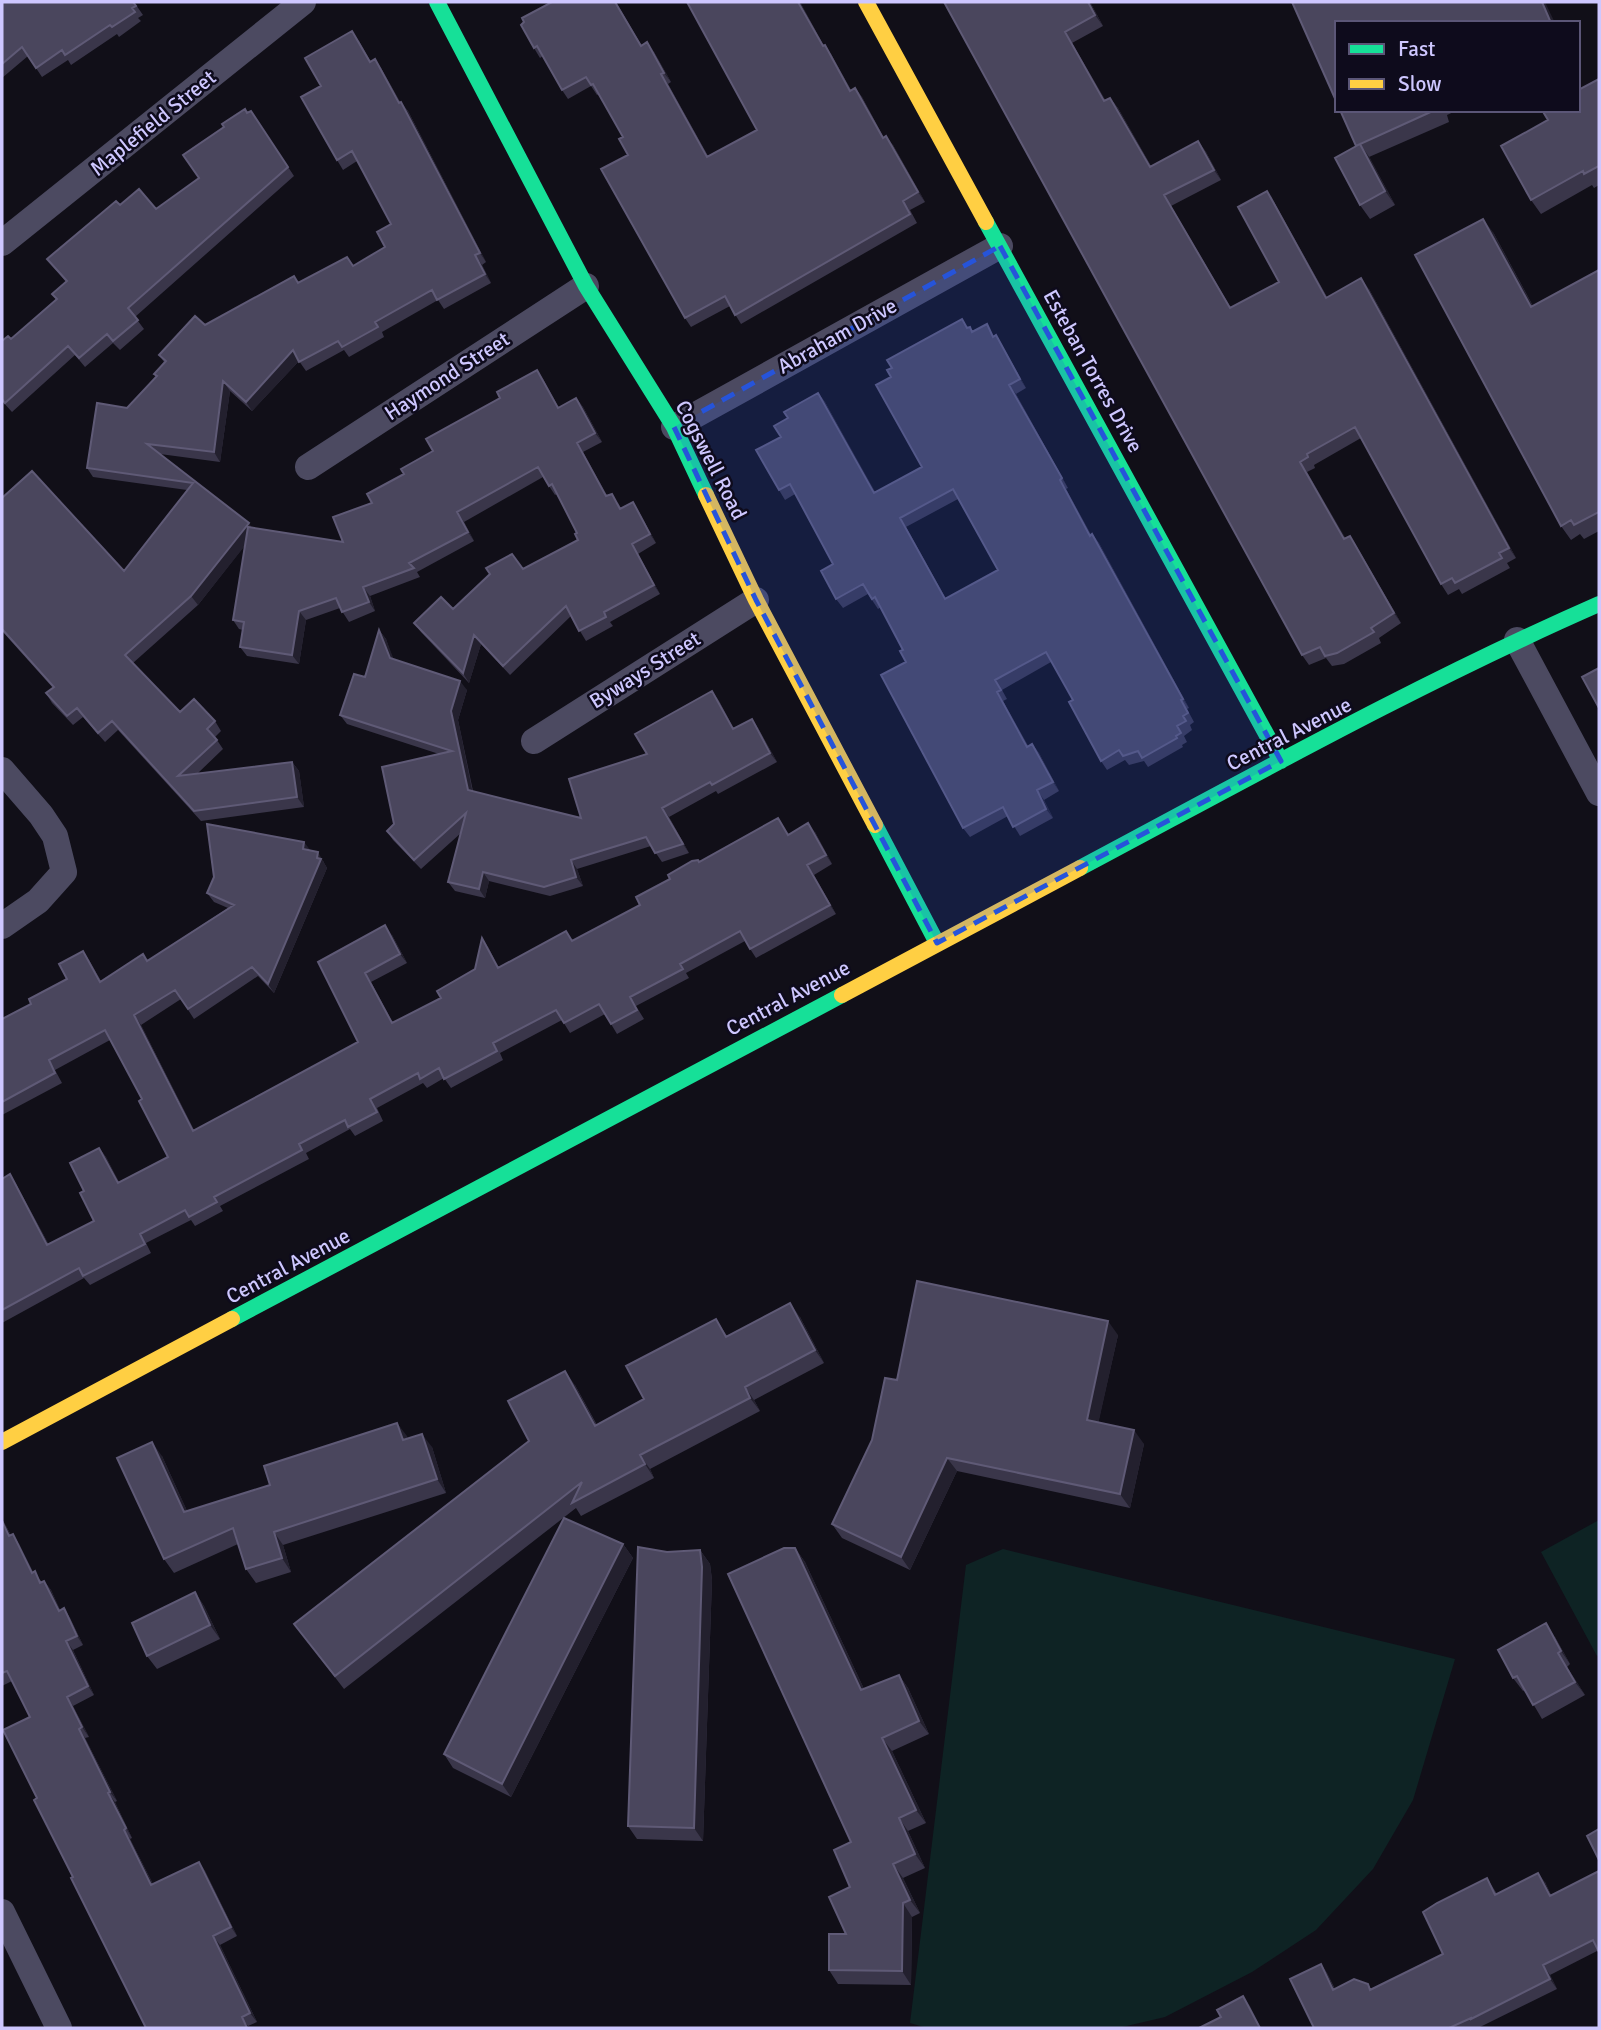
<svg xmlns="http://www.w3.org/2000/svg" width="1601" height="2030" viewBox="0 0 1601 2030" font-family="Signika,sans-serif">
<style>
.green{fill:#0e2324}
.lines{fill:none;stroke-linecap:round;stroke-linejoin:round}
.street{stroke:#4c4a61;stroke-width:26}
.fast{stroke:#16e098;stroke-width:16}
.slow{stroke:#ffcf43;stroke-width:16}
.wall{fill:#3a364a;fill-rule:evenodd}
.shaded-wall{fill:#23202e}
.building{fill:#4a465d;stroke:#5f5a76;stroke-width:2;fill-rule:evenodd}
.marked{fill:#2654da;fill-opacity:0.2;stroke:#2654da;stroke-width:5;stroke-dasharray:14 9;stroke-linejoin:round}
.labels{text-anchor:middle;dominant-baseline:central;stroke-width:5;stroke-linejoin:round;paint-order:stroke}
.street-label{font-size:21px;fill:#cec7ff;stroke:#0e0b1c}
</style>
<rect width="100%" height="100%" fill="#110f18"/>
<!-- green -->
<path class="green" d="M1599 1520V1655L1597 1656 1541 1552Z
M1003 1549 1455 1659 1413 1800 1373 1869 1316 1930 1252 1972 1165 2017 1118 2028H927L910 2023 966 1565Z"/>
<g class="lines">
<!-- street -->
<path class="street" d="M2 243 303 2
M674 427 1000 246
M308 467 586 286
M1517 640 1599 793
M534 741 756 600
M2 770 41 815 55 836 64 872 38 901 2 926
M2 1912 59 2028"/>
<!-- fast -->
<path class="fast" d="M437 2 586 286 674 427 706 495
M986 222 1281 761
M875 825 937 943
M1080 868C1251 777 1421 682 1599 604
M232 1319 842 995"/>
<!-- slow -->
<path class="slow" d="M866 2 986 222
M706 495 756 600 875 825
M842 995 1080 868
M2 1442 232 1319"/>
</g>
<!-- wall -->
<path class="wall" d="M2 2H134L143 15 138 18 141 21 119 37 117 34 71 65 68 60 42 77 28 56 2 78Z
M552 2H617H616L642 46 654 52 671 82 668 84 708 156 757 130 687 2H800L824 46 831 54 851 90 855 88 862 97 884 138 893 145 925 202 910 210 917 223 741 324 730 306 691 327 685 318 628 155 623 137 599 94 597 95 591 86 568 99 562 90 543 56 540 58 534 48Z
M944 2H1090L1103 26 1072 43 1105 100 1110 98 1118 108 1151 166 1198 141 1206 152 1221 180 1171 206 1231 308 1279 282 1274 202 1327 297 1369 289 1516 558 1507 563 1510 568 1462 594 1459 589 1448 595 1441 584 1361 438 1314 465 1315 468 1307 472 1345 539 1357 547 1401 623 1379 638 1381 643 1344 664 1332 666 1326 658 1309 665 1302 655Z
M359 41 371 62 381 68 400 102 408 111 486 262 482 265 491 283 444 309 438 300 382 332 384 337 349 357 344 350 306 371 299 361 252 411 230 391 220 462 160 454 252 528 343 542 372 503 404 474 433 451 543 379 559 408 576 398 583 407 602 442 583 452 607 496 618 503 621 508 633 502 639 512 656 543 638 554 660 594 610 622 613 626 586 641 571 616 510 675 481 644 469 683 421 632 414 623 453 609 578 540 577 533 557 494 555 495 543 477 464 522 474 541 417 572 420 577 370 596 375 611 349 622 340 608 306 620 299 664 247 656 240 647 243 630 239 629 233 620 245 545 198 605 133 663 180 712 215 721 221 731 215 737 223 749 197 774 292 762 299 771 304 807 201 821 118 730 105 742 83 717 73 725 52 703 46 693 53 688 2 631V498L124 571 187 490 93 477 87 468 127 408 156 377 154 374 164 362 159 355 205 325 294 276 299 283 354 266 385 247 391 224 357 161 343 170 337 160 321 86Z
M1599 79V185L1594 188 1592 185 1541 214 1531 200 1548 120Z
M1340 110H1458L1447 115 1449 122 1369 157 1395 205 1370 219 1360 205 1356 146Z
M251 111 294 176 135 317 144 329 120 350 113 343 85 367 75 355 12 412 2 401V341L11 339 56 299 52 294 66 282 47 259 120 205 156 209 199 178 247 113Z
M1493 232 1533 306 1599 270V531L1584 539 1580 534 1571 540 1561 526Z
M970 327 973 332 995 336 1002 345 1026 388 1016 394 1068 488 1066 489 1091 535 1092 534 1099 543 1189 708 1187 709 1194 722 1190 725 1192 730 1184 736 1187 742 1182 745 1183 747 1148 767 1144 761 1129 765 1125 760 1107 770 1101 761 1073 700 1051 662 1002 690 1007 699 1003 701 1028 746 1032 744 1039 753 1059 791 1044 800 1053 818 1020 836 1008 816 970 837 963 828 906 662 903 650 881 607 878 609 868 594 843 608 836 599 833 564 795 494 785 500 779 490 781 437 788 418 818 393 825 402 875 493 922 467 891 377ZM958 499 998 570 946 599 906 527Z
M379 630 386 639 393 660 467 690 458 720 473 791 581 818 712 691 719 701 734 729 752 719 758 728 777 762 718 794 716 791 669 817 689 853 662 862 651 846 577 869 583 886 550 896 489 881 485 898 455 891 448 882 461 833 421 869 393 840 387 831 394 824 439 754 347 724 340 715 365 677Z
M778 818 788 834 815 832 832 864 814 875 836 914 756 958 745 941 686 973 689 978 636 1006 644 1019 617 1034 605 1014 570 1033 562 1020 500 1053 503 1060 451 1088 444 1078 427 1088 423 1083 377 1108 383 1121 355 1136 350 1129 306 1153 309 1159 220 1206 223 1211 195 1226 191 1220 146 1243 151 1253 90 1285 84 1278 2 1323V1179L10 1174 16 1184 49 1245 94 1221 84 1191 99 1148 106 1157 119 1183 168 1157 142 1099 110 1040 55 1070 62 1083 2 1115V1019L31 1004 67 979 83 951 89 960 101 981 147 961 228 908 214 902 207 893 311 851 324 862V863L327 868 274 993 258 976 194 1019 181 999 141 1025 194 1130 358 1042 318 962 392 935 407 963 371 982 393 1023 441 998 475 969 482 938 488 947 499 968 573 941 640 905 670 879Z
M800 1317 824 1363 754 1400 760 1411 650 1469 654 1478 581 1516 576 1508 344 1689 294 1624 529 1441 575 1385 597 1425 644 1399 716 1319 727 1336Z
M1118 1335 1098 1423 1144 1444 1130 1508 957 1471 910 1570 842 1538 832 1524 872 1440 897 1380Z
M397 1423 407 1438 432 1447 446 1493 283 1545 291 1572 256 1583 246 1569 238 1544 174 1573 164 1559 162 1456 187 1511 270 1485Z
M2 1519 11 1535 13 1534 19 1544 33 1572 42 1582 44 1581 51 1590 60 1610 64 1608 70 1618 83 1645 73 1650 94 1695 73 1706 89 1737 85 1738 117 1801 115 1802 132 1838 130 1839 153 1884 199 1862 205 1871 237 1936 220 1945 257 2022 248 2026 73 1877 37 1798 30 1717 12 1681 2 1686Z
M623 1544 633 1558 511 1797 453 1768 444 1754Z
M795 1548 805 1562 864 1689 899 1675 908 1688 929 1734 892 1751 926 1823 908 1831 925 1868 903 1878 920 1913 912 1917 911 1985 838 1984 829 1970 846 1934 850 1887 851 1842Z
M700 1550 710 1564 712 1580 703 1841 637 1839 628 1826 667 1552Z
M195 1592 204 1606 220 1639 157 1669 147 1656Z
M1555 1637 1570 1664 1567 1667 1585 1695 1542 1719 1525 1690 1523 1691 1513 1678Z
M1599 1871V1950L1550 1975 1557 1989 1478 2028 1477 2027 1474 2028H1314L1321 1964 1327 1973 1335 1989 1368 1984 1371 1989 1443 1954 1487 1878 1497 1894 1545 1882 1551 1895Z"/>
<!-- shaded-wall -->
<path class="shaded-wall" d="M798 2H800L829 56 823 46Z
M1088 2H1090L1103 26 1095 15Z
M1542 2H1545L1555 23H1551Z
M352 31 359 41 376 72 370 62Z
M1065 32 1072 43 1112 111 1104 101Z
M647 42 654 52 671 82 664 73Z
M825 45 831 54 856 100 850 91Z
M375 59 381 68 406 112 399 103Z
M661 74 668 84 713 166 707 157Z
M855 88 862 97 889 148 883 138Z
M1110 98 1118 108 1157 177 1150 167Z
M401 102 408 111 486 262 480 253Z
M886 136 893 145 925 202 918 192Z
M1198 141 1206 152 1221 180 1214 170Z
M1360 144 1370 158 1395 205 1385 191Z
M1267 191 1274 202 1333 308 1326 298Z
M1164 195 1171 206 1237 319 1230 308Z
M1483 219 1493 232 1541 321 1531 307Z
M475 255 482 265 491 283 485 274Z
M1361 278 1369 289 1516 558 1509 548Z
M996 335 1002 345 1026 388 1020 379Z
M293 350 300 360 252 411 246 402Z
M537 370 543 379 564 417 558 408Z
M223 381 230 391 220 462 214 452Z
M1009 385 1016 394 1068 488 1062 478Z
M818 393 825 402 881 502 874 493Z
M576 398 583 407 602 442 595 433Z
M577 443 583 452 613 506 606 496Z
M1300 462 1307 472 1352 549 1344 539Z
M1060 480 1066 489 1097 545 1090 536Z
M633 502 639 512 656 543 650 534Z
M457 512 464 522 474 541 468 532Z
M900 518 906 527 951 608 945 599Z
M249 523 255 533 198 605 191 596Z
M1092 534 1099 543 1189 708 1183 699Z
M1350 536 1357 547 1401 623 1394 613Z
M632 544 638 554 660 594 654 585Z
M363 587 370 596 375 611 369 602Z
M299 611 306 620 299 664 292 655Z
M379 630 386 639 397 668 390 658Z
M474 635 481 644 469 683 463 673Z
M460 681 467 690 458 720 474 799 468 790 451 711Z
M712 691 719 701 739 738 733 729Z
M997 692 1003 701 1034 756 1027 747Z
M752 719 758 728 777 762 770 753Z
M1032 744 1039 753 1059 791 1053 782Z
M292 762 299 771 304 807 297 797Z
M1037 790 1044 800 1053 818 1046 809Z
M662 808 669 817 689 853 683 844Z
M808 823 815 832 832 864 826 855Z
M304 842 311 851 303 849Z
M318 852 327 868 274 993 268 984Z
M571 860 577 869 583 886 576 877Z
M807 865 814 875 836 914 830 905Z
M483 872 489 881 485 898 479 889Z
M385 925 392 935 407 963 400 954Z
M482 938 488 947 504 977 498 968Z
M83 951 89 960 106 991 100 982Z
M365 973 371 982 398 1033 392 1023Z
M134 1015 141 1025 199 1140 193 1131Z
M99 1148 106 1157 125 1193 118 1183Z
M10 1174 16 1184 54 1254 47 1245Z
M790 1303 800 1317 824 1363 815 1350Z
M1108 1321 1118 1335 1096 1434 1087 1420Z
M565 1371 575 1385 604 1440 595 1426Z
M745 1387 754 1400 760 1411 750 1398Z
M397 1423 407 1436 412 1454 403 1440Z
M1134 1430 1144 1444 1130 1508 1120 1494Z
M422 1434 432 1447 446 1493 437 1479Z
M152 1442 162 1456 194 1526 184 1512Z
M640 1455 650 1469 654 1478 645 1464Z
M947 1458 957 1471 910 1570 901 1557Z
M2 1519 4 1522 16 1545 9 1536 2 1521Z
M274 1532 283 1545 291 1572 282 1558Z
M13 1534 19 1544 38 1582 32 1573Z
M623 1544 633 1558 511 1797 502 1784Z
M795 1548 805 1562 871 1704 861 1690Z
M700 1550 710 1564 712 1580 703 1841 694 1828Z
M44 1581 51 1590 65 1620 59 1611Z
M195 1592 204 1606 220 1639 210 1625Z
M64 1608 70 1618 83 1645 77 1636Z
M1546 1623 1555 1637 1570 1664 1561 1651Z
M66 1641 73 1650 94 1695 88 1686Z
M1558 1653 1585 1695 1575 1682Z
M899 1675 908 1688 929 1734 919 1721Z
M67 1697 73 1706 89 1737 82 1727Z
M79 1729 85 1738 117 1801 110 1792Z
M882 1738 892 1751 926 1823 916 1810Z
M108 1793 115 1802 132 1838 126 1828Z
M899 1818 908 1831 925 1868 915 1854Z
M124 1830 130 1839 158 1894 151 1885Z
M199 1862 205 1871 237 1936 231 1927Z
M893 1864 903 1878 920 1913 910 1900Z
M1538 1873 1545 1882 1556 1905 1550 1896Z
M903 1903 912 1917 911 1985 902 1971Z
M213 1936 220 1945 257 2022 250 2013Z
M1321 1964 1327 1973 1339 1999 1333 1990Z
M1543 1965 1550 1975 1557 1989 1550 1979Z
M1243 1996 1250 2006 1261 2028H1260Z"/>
<!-- building -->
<path class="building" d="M2 2H133L136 6 132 8 135 12 112 27 110 25 65 55 62 50 36 68 22 47 2 64Z
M552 2H615L641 46 647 42 664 73 661 74 707 157 757 130 687 2H798L823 46 825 45 850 91 855 88 883 138 886 136 918 192 903 201 910 214 735 315 725 296 685 318 601 169 628 155 619 139 623 137 593 84 591 85 586 77 562 90 537 46 534 48 521 25 524 22 522 18Z
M944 2H1088L1095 15 1065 32 1104 101 1110 98 1150 167 1198 141 1214 170 1164 195 1230 308 1279 282 1238 207 1267 191 1326 298 1361 278 1509 548 1499 553 1502 558 1455 583 1452 578 1441 584 1355 427 1307 454 1308 457 1300 462 1344 539 1350 536 1394 613 1371 628 1374 632 1337 653 1325 656 1320 647 1302 655Z
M1292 2H1542L1551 23H1337V103Z
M352 31 370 62 375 59 399 103 401 102 480 253 475 255 485 274 437 300 432 290 375 322 378 327 342 347 338 341 299 362 293 350 246 402 223 381 214 452 147 444 249 523 191 596 125 655 180 712 194 699 215 721 207 729 217 740 178 776 292 762 297 797 194 811 112 721 98 733 77 708 67 716 46 693 54 687 2 629V498L32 471 124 571 193 483 87 468 97 403 127 408 157 376 154 374 166 361 159 355 195 316 205 325 294 276 298 283 347 257 353 266 385 247 377 232 391 224 352 151 337 160 301 97 321 86 305 58Z
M1599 79V166L1584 174 1583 171 1531 200 1501 146 1548 120 1542 110H1578V90Z
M245 109 247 113 251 111 288 167 128 308 138 320 113 341 107 334 79 358 68 346 5 403 2 399V341L8 336 11 339 57 299 52 294 67 281 47 259 116 201 120 205 139 189 156 209 199 178 183 155 224 127 222 124Z
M1340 110H1435L1356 146Z
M1360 144 1385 191 1360 205 1335 158Z
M1483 219 1531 307 1599 270V512L1574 525 1571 520 1561 526 1415 255Z
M962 319 967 328 970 327 972 332 987 324 993 337 996 335 1020 379 1009 385 1062 478 1060 480 1090 536 1092 534 1183 699 1181 700 1188 713 1183 716 1186 721 1177 726 1181 733 1176 736 1177 738 1142 758 1138 751 1123 756 1119 750 1101 761 1069 702 1073 700 1046 652 995 680 1001 690 997 692 1027 747 1032 744 1053 782 1037 790 1046 809 1013 827 1003 807 963 828 881 675 906 662 900 651 903 650 875 597 872 599 863 584 836 599 821 571 833 564 790 484 779 490 756 450 781 437 774 426 788 418 784 412 818 393 874 493 922 467 876 385 891 377 887 370 892 368 887 360ZM953 489 998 570 945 599 900 518Z
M537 370 558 408 576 398 595 433 577 443 606 496 612 494 620 509 633 502 650 534 632 544 654 585 604 612 606 617 579 631 566 606 503 666 474 635 463 673 414 623 441 597 453 609 490 574 486 568 512 554 523 569 578 540 575 534 577 533 552 484 549 486 538 467 457 512 468 532 409 563 414 568 363 587 369 602 342 612 336 598 299 611 292 655 240 647 244 622 233 620 248 527 343 542 333 517 372 503 367 494 404 474 401 469 433 451 426 439 500 398 497 392Z
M379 630 390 658 460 681 451 711 468 790 581 818 569 779 647 754 635 734 712 691 733 729 752 719 770 753 712 785 710 782 662 808 683 844 655 853 646 837 571 860 576 877 544 887 483 872 479 889 448 882 466 813 414 860 387 831 394 824 382 767 452 751 340 715 354 674 365 677Z
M1599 668V708L1582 677Z
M778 818 788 835 808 823 826 855 807 865 830 905 750 949 740 931 680 964 683 969 630 997 637 1010 611 1024 599 1004 564 1023 556 1010 493 1043 497 1051 444 1079 439 1068 420 1079 418 1073 370 1099 377 1112 348 1127 345 1120 299 1144 302 1150 214 1197 217 1202 189 1217 185 1210 140 1234 145 1244 83 1276 79 1268 2 1310V1179L10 1174 47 1245 94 1221 80 1193 84 1191 70 1163 99 1148 118 1183 168 1157 139 1101 142 1099 105 1030 49 1060 55 1073 2 1102V1019L31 1004 29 999 67 979 59 964 83 951 100 982 143 954 147 961 234 905 207 893 214 877 207 824 304 842 303 849 318 852 317 858 321 859 268 984 252 967 188 1009 175 990 134 1015 193 1131 358 1042 318 962 385 925 400 954 365 973 392 1023 441 998 437 991 475 969 482 938 498 968 566 931 572 941 640 905 636 897 670 879 668 875 692 861 698 860 699 862Z
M917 1281 1108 1321 1087 1420 1134 1430 1120 1494 947 1458 901 1557 832 1524 872 1440 885 1378 897 1380Z
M790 1303 815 1350 745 1387 750 1398 640 1455 645 1464 572 1503 582 1482 335 1676 294 1624 529 1441 508 1401 565 1371 595 1426 644 1399 626 1366 716 1319 726 1337Z
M397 1423 403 1440 422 1434 437 1479 274 1532 282 1558 246 1569 233 1528 164 1559 117 1458 152 1442 184 1512 270 1485 264 1466Z
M564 1518 623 1544 502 1784 444 1754Z
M2 1521 9 1536 13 1534 32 1573 35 1571 40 1583 44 1581 59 1611 64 1608 77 1636 66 1641 88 1686 67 1697 82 1727 79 1729 110 1792 108 1793 126 1828 124 1830 151 1885 199 1862 231 1927 213 1936 250 2013 242 2017 247 2028H146L71 1878 73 1877 34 1800 37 1798 3 1730 30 1717 7 1671 2 1673Z
M638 1547 667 1552 700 1550 702 1567 694 1828 628 1826Z
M784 1548H795L861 1690 899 1675 919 1721 882 1738 916 1810 899 1818 915 1854 893 1864 910 1900 903 1903 902 1971 829 1970V1934H846L829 1897 850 1887 834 1850 851 1842 728 1574Z
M195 1592 210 1625 147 1656 132 1623Z
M1546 1623 1561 1651 1558 1653 1575 1682 1533 1705 1517 1676 1513 1678 1498 1650Z
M1599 1829V1860L1587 1836Z
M1599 1871V1952L1593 1940 1543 1965 1550 1979 1471 2019V2018L1449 2028H1314L1290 1979 1321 1964 1333 1990 1354 1979 1368 1984 1370 1990 1443 1954 1423 1912 1437 1903 1487 1878 1495 1895 1538 1873 1550 1896Z
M1243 1996 1260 2028H1199L1221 2017 1217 2010Z"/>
<!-- marked area -->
<path class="marked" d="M1000 246 1281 761 937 943 756 600 674 427Z"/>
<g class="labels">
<!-- street labels -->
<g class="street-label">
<text transform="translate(153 123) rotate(-39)">Maplefield Street</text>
<text transform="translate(837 336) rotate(-29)">Abraham Drive</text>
<text transform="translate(1093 371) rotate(61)">Esteban Torres Drive</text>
<text transform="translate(447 376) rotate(-33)">Haymond Street</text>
<text transform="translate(711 460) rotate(63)">Cogswell Road</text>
<text transform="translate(645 670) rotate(-32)">Byways Street</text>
<text transform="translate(1289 734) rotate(-27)">Central Avenue</text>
<text transform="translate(788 998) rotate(-28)">Central Avenue</text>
<text transform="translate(288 1266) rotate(-28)">Central Avenue</text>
</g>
</g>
<!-- border -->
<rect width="1601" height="2030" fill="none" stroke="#cec7ff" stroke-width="7"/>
<!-- legend -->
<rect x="1335" y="21" width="245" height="91" fill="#0e0b1c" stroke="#5b5677" stroke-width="2"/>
<rect x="1349" y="44" width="35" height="10" fill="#16e098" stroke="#5b5677" stroke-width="2"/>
<text x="1398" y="56" font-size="21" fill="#cec7ff">Fast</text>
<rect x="1349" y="79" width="35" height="10" fill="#ffcf43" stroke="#5b5677" stroke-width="2"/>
<text x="1398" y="91" font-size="21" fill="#cec7ff">Slow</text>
</svg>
